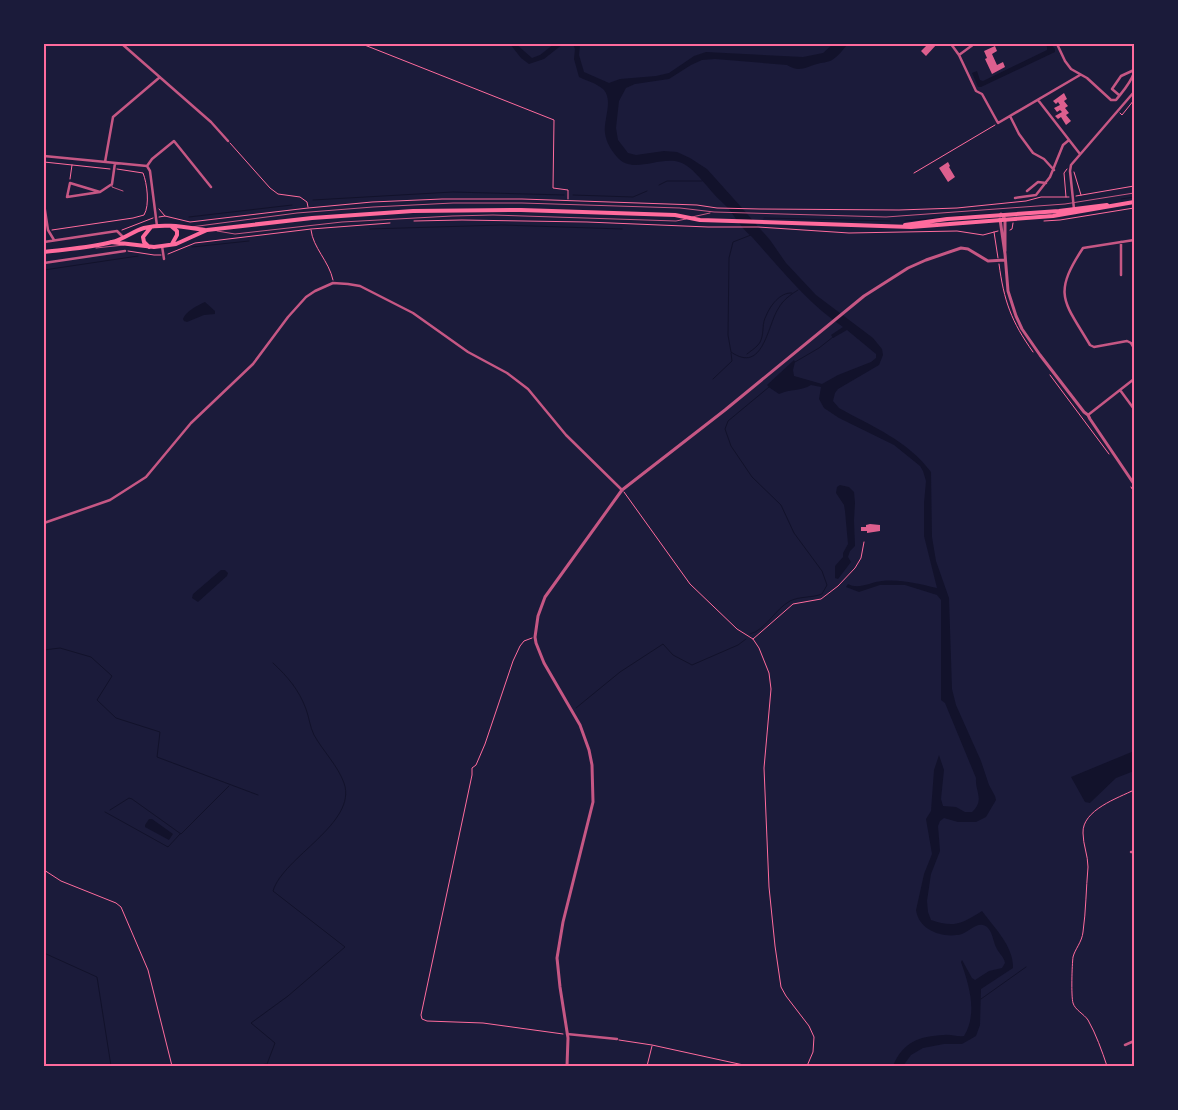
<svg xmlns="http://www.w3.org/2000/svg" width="1178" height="1110" viewBox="0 0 1178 1110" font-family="'PT Sans Narrow',sans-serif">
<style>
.water{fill:#12122b}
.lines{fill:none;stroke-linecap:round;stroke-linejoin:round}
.stream{stroke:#12122b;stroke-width:1}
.building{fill:#dd5f8e}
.path{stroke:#ff6b9d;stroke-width:1}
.service{stroke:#c65784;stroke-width:1}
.minor{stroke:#c65784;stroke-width:2.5}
.tertiary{stroke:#c65784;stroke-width:3}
.secondary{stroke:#ff6b9d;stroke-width:4}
.neatline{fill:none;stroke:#ff6b9d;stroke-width:2}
</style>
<rect width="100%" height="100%" fill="#1b1b3a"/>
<!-- water -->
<path class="water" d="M510 44H516L532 58 540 55 554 44H563L544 59 529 64 521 58Z
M573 44 580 45 579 55 584 72 609 83 620 79 656 76 669 73 694 56 706 52 803 57 823 53 833 44H848C843 49 839 56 832 60 827 63 822 62 817 64 806 67 799 73 787 65L715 59 702 60 691 65 669 79 635 84 626 88 619 101 616 128 618 140 628 153 636 155 664 151 677 152 690 158 707 169 742 208 770 240 786 263 816 295 873 338 882 349 883 355 879 365 838 389 835 393 833 401 839 408C873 427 907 440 931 472L932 537 936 561 949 598 952 689 956 705 981 761 989 785 995 796 996 800 986 817 976 822H958L944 818 940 821 938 826 940 851 931 874 927 901 928 912 931 920C953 928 962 924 982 911 994 927 1014 947 1013 968L981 989 980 1025 976 1036 962 1044H944L923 1048 911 1055 903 1066H893C903 1042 919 1036 944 1035 951 1034 957 1037 964 1036 978 1013 969 985 961 962L962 960 972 978 975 980 989 971 1002 968 1005 963C1004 956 998 953 996 947 993 941 992 927 983 925 976 923 968 932 962 934 944 939 919 931 916 910L924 874 932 854 926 819 931 811 934 770 939 755 944 770 941 799 943 806 956 807 965 812H972C985 800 975 792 976 778L945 703 941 700V600L937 595 905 585H880L859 592 846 587 848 584C859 590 870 582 882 581 902 579 918 584 937 588L924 536V503L926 481 923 471 920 466 894 445 839 418 824 408 819 399 821 387 811 385C801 391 790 389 779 394L770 388 767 385 794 360 795 362 793 370 794 376 822 384 838 375 871 362 876 358V354L847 330 833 338 831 335 843 327C807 303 781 269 752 237 742 229 736 218 728 208 721 201 713 194 707 186 700 178 692 168 682 163 661 154 633 176 617 157 611 150 606 142 605 133 603 120 614 100 603 89 596 83 587 81 579 77L574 59 575 49Z
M1045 44H1051L1055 49V52L981 87H978L972 73 977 71 980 80 983 81 1047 50V47Z
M205 302 215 311V314L204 315 187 322 184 321 183 319C185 312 198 305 205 302Z
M840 485 849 487 854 492 855 503 854 520 855 546 850 551 848 557 851 562 838 579 835 578V566L843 557V553L848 544 845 511 844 505 836 493 837 487Z
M221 570H225L228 573 227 576 198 602 192 598 193 594Z
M1134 751V771L1116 778 1092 801 1090 803 1085 802 1071 777Z
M149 819H152L173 834 169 840 145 827V825Z"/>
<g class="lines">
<!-- stream -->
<path class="stream" d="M659 185 667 181H702
M573 195 633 197 647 191
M1121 199 1134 197
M313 200 453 192 564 195
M189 217 292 205
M764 218 890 221
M905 221 970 215
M370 229 502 225 622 229
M751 235 733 242 729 258 728 335 731 352C763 374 767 327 778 309 783 300 790 295 798 290
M192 247 249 241
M44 270 138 256
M747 354C752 350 759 346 761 340 764 332 762 323 766 316 770 306 780 292 792 293
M795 362 819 348 833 337
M713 379 732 361 731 353
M750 634C766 630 775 609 790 601 800 596 812 598 822 594L827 585 822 571 794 533 781 505 752 477 731 446 725 429 728 421 769 387
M44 650 60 648 91 657 112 676 97 700 116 718 160 732 157 757 258 795
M576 708 620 672 663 644 673 655 692 665 738 645 746 639
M110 810 129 798 132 799 181 834 229 786
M105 812 168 847 180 834
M44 953 97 977 111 1066
M981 999 1026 967
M267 1064 275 1043 251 1023 288 996 345 947 273 891C283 857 358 823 344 783 338 766 323 751 314 735 310 727 309 717 306 709 299 690 288 677 273 663
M231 1066H236
M255 1066 266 1064"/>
</g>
<!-- building -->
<path class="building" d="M928 44H937L926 56 921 51Z
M995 46 997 51 992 54 997 65 1003 62 1005 67 992 74 985 59 987 58 984 51Z
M1064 93 1067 99 1064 101 1068 106 1065 108 1069 113 1066 115 1071 121 1066 125 1061 117 1058 119 1055 116 1062 112 1060 110 1057 112 1054 108 1060 105 1058 102 1056 104 1053 101Z
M948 162 950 166 949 167 955 177 948 182 939 168Z
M870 524 880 525V531L867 533V531H861V527H866V525Z"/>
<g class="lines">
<!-- path -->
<path class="path" d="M362 44 554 120 553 188 568 190V199
M1120 113 1122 115 1134 100
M230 143 270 188 278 194 300 197 307 202 308 207
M44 162 110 169
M1074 172 1081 195
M914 173 995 125
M70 179 72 165
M1076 196 1134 186
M1066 197 1064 173 1067 169
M159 209 165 216
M159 217 165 216 190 222 308 208 372 202 442 199H522L697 205 717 208 760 209 899 210 957 208 1026 201 1041 197H1069
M414 221 462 220 587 222 708 227H758L849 233 957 231 983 235 998 231
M1044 221 1060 220 1134 208
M52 230 133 218 144 215C150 205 147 183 143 173L117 169
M122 230 153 218
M311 230C313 248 329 261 333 280
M1010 230 1012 229 1013 223
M994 232 998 258
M128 251 154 255H161
M168 254 195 243 311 229 390 223
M999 264C1004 301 1011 321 1033 352
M1050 375 1109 454
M1131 487 1134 492
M624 492 690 584 737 629 753 639 759 648 769 673 771 689 764 768 769 887 775 946 781 987 786 996 809 1026 814 1037 813 1052 807 1066
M532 638 524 641 520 646 513 661 485 744 476 765 472 768V775L421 1015 422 1019 427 1021 483 1023 563 1034
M753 639 793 604 821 599 838 586 855 568 861 558 864 542
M44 870 61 881 116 903 121 907 148 970 172 1066
M619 1040 652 1045 748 1066
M647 1066 652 1046
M1107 1066C1102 1051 1096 1034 1088 1020 1084 1014 1075 1010 1073 1003 1071 996 1072 965 1073 957 1075 949 1082 942 1083 932 1086 911 1086 889 1088 867 1088 855 1083 845 1083 833 1082 810 1118 798 1134 790"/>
<!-- service -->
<path class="service" d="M112 185V187L123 191
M692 217 710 213
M191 227 297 213 373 207 453 203H522L680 208 714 212 886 217 1065 204 1134 193
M217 231 235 234 342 222 452 216 493 215 676 221 686 219
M96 248 124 245"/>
<!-- minor -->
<path class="minor" d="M122 44 211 122 228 141
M951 44 959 55 976 91 982 94 998 123 1080 75
M1057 44 1065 61 1071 69 1087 78 1111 100H1116C1123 91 1130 84 1134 73
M959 55 974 44
M1119 95 1112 89 1121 76 1134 70
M1038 100 1080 154
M1010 116 1019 134 1033 153 1044 159 1054 170
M44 156 147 166 150 171 157 226
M105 162 113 117 160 77
M147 166 152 159 174 141 211 187
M70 183 100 192 67 197Z
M1027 191 1038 182 1046 183
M100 192 112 184 115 163
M1015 198 1036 195 1050 177 1063 145 1069 140
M44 204 48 230 54 240
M1074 209 1070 171 1071 165 1134 92
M1134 240 1083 248C1052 295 1064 301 1090 345L1094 347 1127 341 1131 343 1134 348
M44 242 117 231 123 237
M162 246 164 259
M44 263 125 251
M1121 275V242
M1120 390 1134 409
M1088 415 1134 379
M44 523 110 500 146 477 191 423 253 364 288 317 306 297 315 291 333 283 348 284 360 286 413 313 468 352 507 373 528 389 566 435 622 490
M1131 852H1134
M567 1034 617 1039
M1125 1045 1134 1041"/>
<!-- tertiary -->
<path class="tertiary" d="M1001 214 1005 219V251
M1000 219 1005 254 1008 291 1016 316 1022 329 1040 355 1084 412 1088 415 1090 419 1134 484
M567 1066 568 1038 560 987 557 958 563 922 593 802 592 765 589 750 580 725 544 663 536 643 535 637 538 616 545 597 622 490 725 410 864 296 908 268 926 260 961 248 968 249 988 261 1005 260"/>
<!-- secondary -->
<path class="secondary" d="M905 225 947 219 1059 211 1107 205
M171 226 177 231V235L172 244
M111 242 154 247 162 246 176 244 207 230 312 218 413 211 521 210 675 215 700 220 911 227 1053 216 1134 202
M149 247 144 242 143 237 151 227
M44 252C66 249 90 248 112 242 124 239 133 231 144 228 164 223 184 227 205 230"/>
</g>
<!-- border -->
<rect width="1178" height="1110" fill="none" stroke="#1b1b3a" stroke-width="90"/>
<rect x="45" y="45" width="1088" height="1020" class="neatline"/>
</svg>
